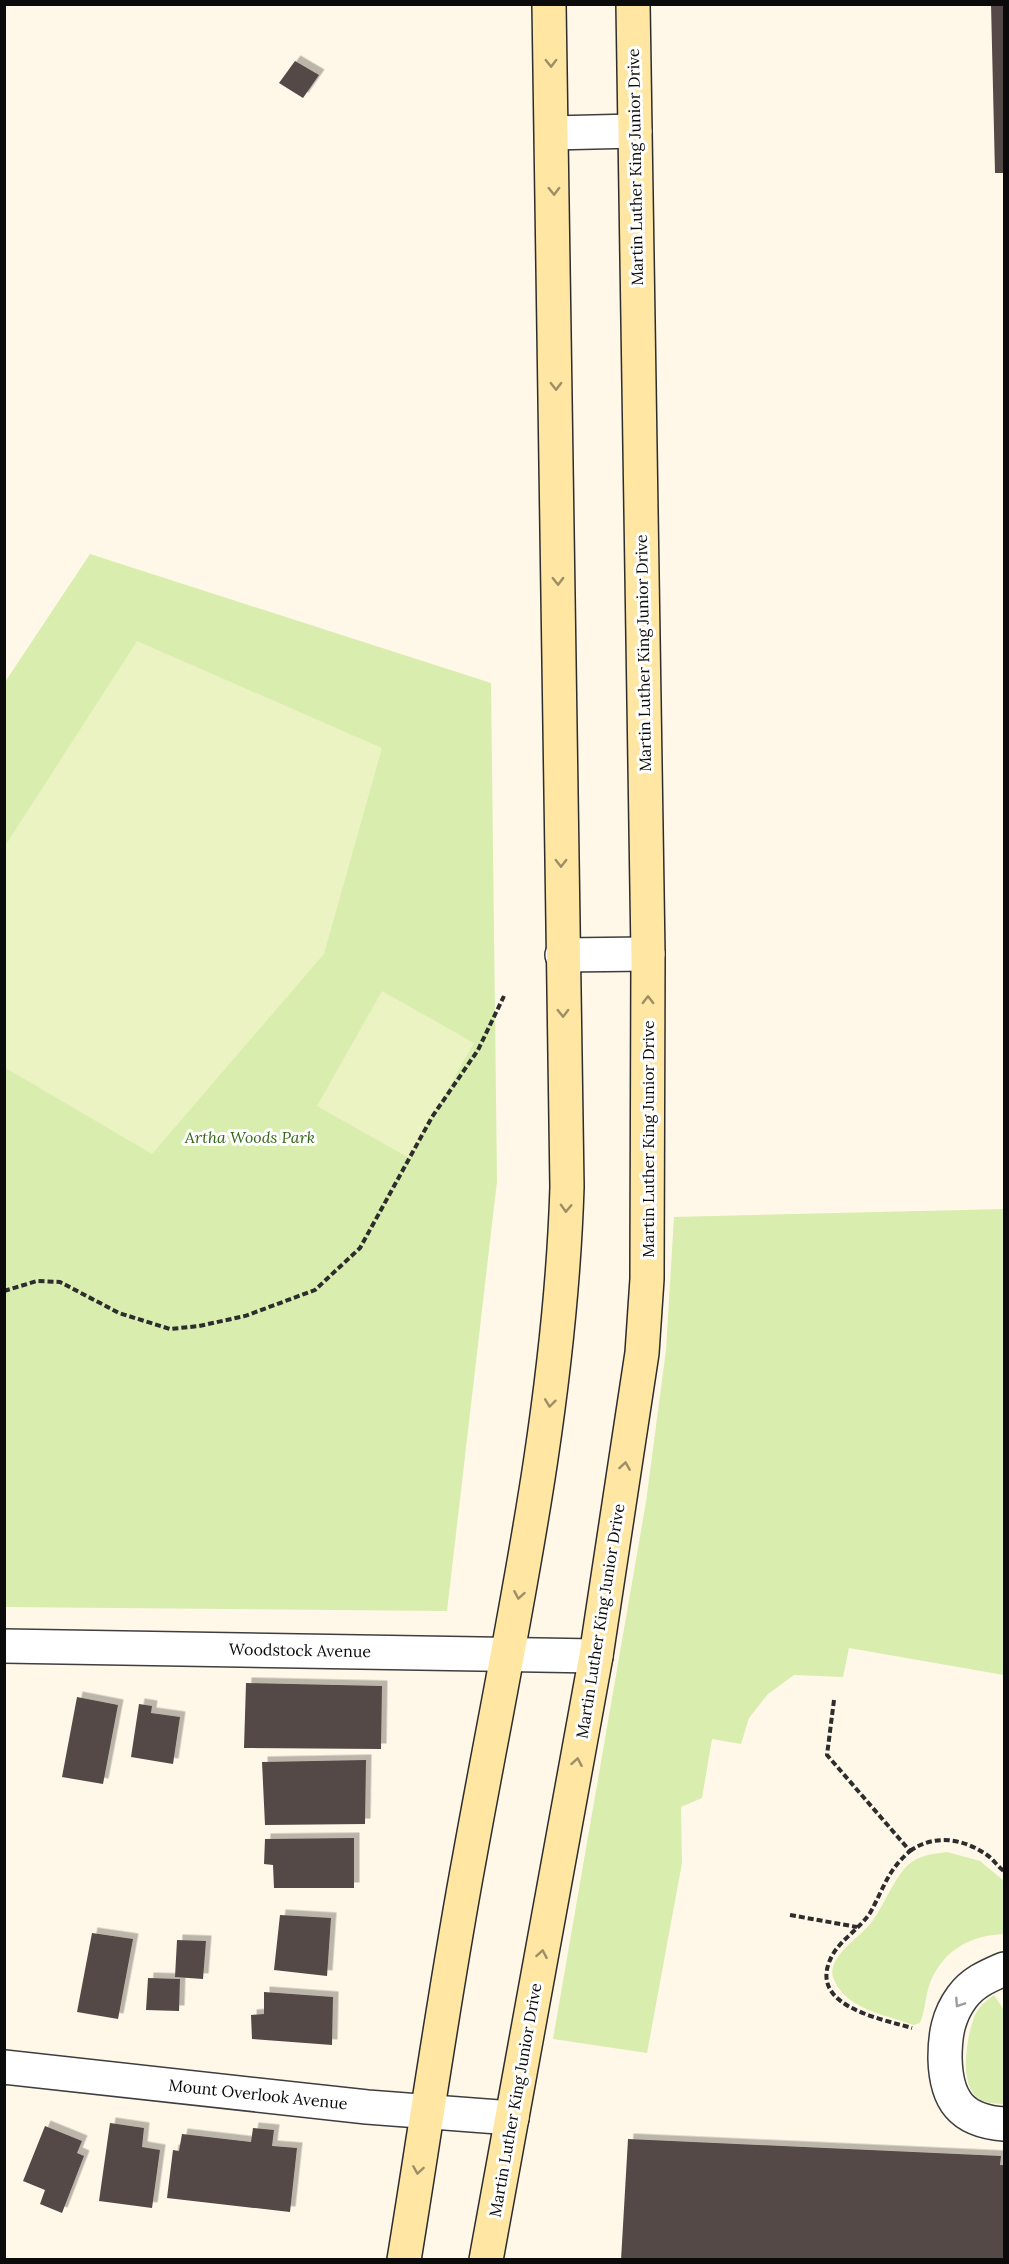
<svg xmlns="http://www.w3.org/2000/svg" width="1009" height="2264" viewBox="0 0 1009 2264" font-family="Lora,serif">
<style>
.green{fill:#d9edaf}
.pitch{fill:#eaf3c1}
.building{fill:#544946;filter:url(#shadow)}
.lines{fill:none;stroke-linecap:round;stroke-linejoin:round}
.street-casing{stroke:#3e3e3e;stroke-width:36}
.secondary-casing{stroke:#2d2d2d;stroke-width:36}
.path{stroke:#2d2d2d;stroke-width:4;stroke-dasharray:6 3;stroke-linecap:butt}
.street{stroke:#fff;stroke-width:33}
.secondary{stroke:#ffe6a3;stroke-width:33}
.oneway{stroke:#9d8e66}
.oneway2{stroke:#9d9d9d}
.labels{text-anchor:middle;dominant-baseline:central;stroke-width:6;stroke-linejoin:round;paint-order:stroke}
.street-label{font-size:16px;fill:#0b0b0b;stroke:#fff}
.park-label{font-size:16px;font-style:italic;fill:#346716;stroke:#fff}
</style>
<defs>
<filter id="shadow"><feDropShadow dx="5.5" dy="-5.5" stdDeviation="0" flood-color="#0004"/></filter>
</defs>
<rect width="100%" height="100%" fill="#fff7e8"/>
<!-- green -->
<path class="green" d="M90 554 491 683 497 1181 447 1611 5 1607V682Z
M1004 1209V1675L849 1648 843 1677 794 1675 768 1694 749 1718 741 1744 712 1739 702 1798 681 1807 682 1863 647 2053 553 2039 646 1502 666 1350 674 1217Z
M947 1852 980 1861 1004 1881V1934C969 1935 941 1952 929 1986 925 1999 925 2011 920 2023L913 2025C884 2014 844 2009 833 1977 827 1957 860 1937 871 1923 884 1906 894 1878 908 1865 919 1855 933 1854 947 1852Z
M994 1995 1004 2010V2104C995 2103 985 2104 978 2098 958 2084 967 2034 975 2015 979 2006 987 2000 994 1995Z"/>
<!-- pitch -->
<path class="pitch" d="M137 641 382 748 324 954 152 1154 4 1067 5 846Z
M382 991 474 1043 409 1158 317 1106Z"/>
<!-- building -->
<path class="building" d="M991 4H1004V173H995Z
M295 61 319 75 303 98 279 83Z
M246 1683 382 1686 381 1749 244 1748Z
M77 1697 118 1705 103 1784 62 1777Z
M139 1704 152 1706 151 1713 180 1717 173 1764 131 1757Z
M366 1760 365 1824 265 1825 262 1762Z
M354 1838V1888H274L273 1865 264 1864 265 1839Z
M280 1915 331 1918 327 1976 274 1970Z
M92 1933 133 1939 118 2019 77 2012Z
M177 1940 206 1941 203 1979 175 1977Z
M148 1978 180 1979 179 2011 146 2010Z
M264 1992 333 1997 332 2045 252 2039 251 2015 264 2014Z
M110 2123 144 2128 142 2147 160 2150 152 2208 99 2201Z
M45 2126 82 2141 77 2153 84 2156 62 2213 40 2204 45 2190 23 2181Z
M253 2128 274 2130 272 2146 297 2148 290 2212 167 2198 173 2150 179 2151 182 2134 251 2142Z
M628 2139 1001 2156 1000 2165H1004V2260H621Z"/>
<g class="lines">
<defs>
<path id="street" d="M552 133 635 131
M562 955 648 954
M4 1646 596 1656
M1004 1969C988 1976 973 1982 962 1997 948 2016 945 2035 945 2058 946 2100 961 2121 1004 2124
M4 2067 367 2107 512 2118"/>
<path id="secondary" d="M404 2260C426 2125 445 1989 470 1855 510 1633 560 1413 567 1187L549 4
M486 2260 596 1656 642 1353 647 1279 648 954 633 4"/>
</defs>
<!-- street casing -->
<use href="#street" class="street-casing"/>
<!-- secondary casing -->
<use href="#secondary" class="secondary-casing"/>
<!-- path -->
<path class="path" d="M4 1291 37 1281 60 1282 119 1313 170 1329 199 1326 245 1316 315 1290 360 1248 432 1117 478 1050 504 996
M834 1700 827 1755 910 1851C887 1871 884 1888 870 1913 860 1928 842 1939 833 1954 804 2005 878 2018 912 2028
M910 1851C934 1834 963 1838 987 1855 993 1859 998 1867 1004 1871
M790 1915 857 1927"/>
<!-- street -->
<use href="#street" class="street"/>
<!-- secondary -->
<use href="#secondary" class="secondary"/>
</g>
<!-- one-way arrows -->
<defs><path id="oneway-chevron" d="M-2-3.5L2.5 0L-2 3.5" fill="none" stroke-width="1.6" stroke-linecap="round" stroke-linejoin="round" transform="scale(1.5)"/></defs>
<g class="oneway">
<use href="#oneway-chevron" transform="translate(551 63) rotate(89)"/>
<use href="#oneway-chevron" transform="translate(554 191) rotate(89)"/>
<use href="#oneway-chevron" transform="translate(556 386) rotate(89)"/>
<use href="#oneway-chevron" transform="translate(558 581) rotate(89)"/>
<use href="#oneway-chevron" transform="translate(561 863) rotate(90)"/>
<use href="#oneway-chevron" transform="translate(648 1000) rotate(-90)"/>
<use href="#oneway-chevron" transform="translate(563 1013) rotate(89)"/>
<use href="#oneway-chevron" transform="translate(566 1208) rotate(92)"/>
<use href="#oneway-chevron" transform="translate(550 1403) rotate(97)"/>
<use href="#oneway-chevron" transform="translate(625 1466) rotate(-81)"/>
<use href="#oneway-chevron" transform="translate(519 1595) rotate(100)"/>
<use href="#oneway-chevron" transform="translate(577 1762) rotate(-80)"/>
<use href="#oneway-chevron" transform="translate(542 1954) rotate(-80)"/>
<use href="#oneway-chevron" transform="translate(418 2170) rotate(99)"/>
</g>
<use class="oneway2" href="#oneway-chevron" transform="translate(959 2003) rotate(123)"/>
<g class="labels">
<!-- street labels -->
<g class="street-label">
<text transform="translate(635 167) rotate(-91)">Martin Luther King Junior Drive</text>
<text transform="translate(643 653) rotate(-91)">Martin Luther King Junior Drive</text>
<text transform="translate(648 1139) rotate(-90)">Martin Luther King Junior Drive</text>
<text transform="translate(600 1621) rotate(-81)">Martin Luther King Junior Drive</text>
<text transform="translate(300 1650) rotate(1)">Woodstock Avenue</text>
<text transform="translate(258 2094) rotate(6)">Mount Overlook Avenue</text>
<text transform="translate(515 2100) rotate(-80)">Martin Luther King Junior Drive</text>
</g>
<!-- park labels -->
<g class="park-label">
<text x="250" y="1137">Artha Woods Park</text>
</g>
</g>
<!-- border -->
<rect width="1009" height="2264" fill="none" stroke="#0b0b0b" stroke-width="12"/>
</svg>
